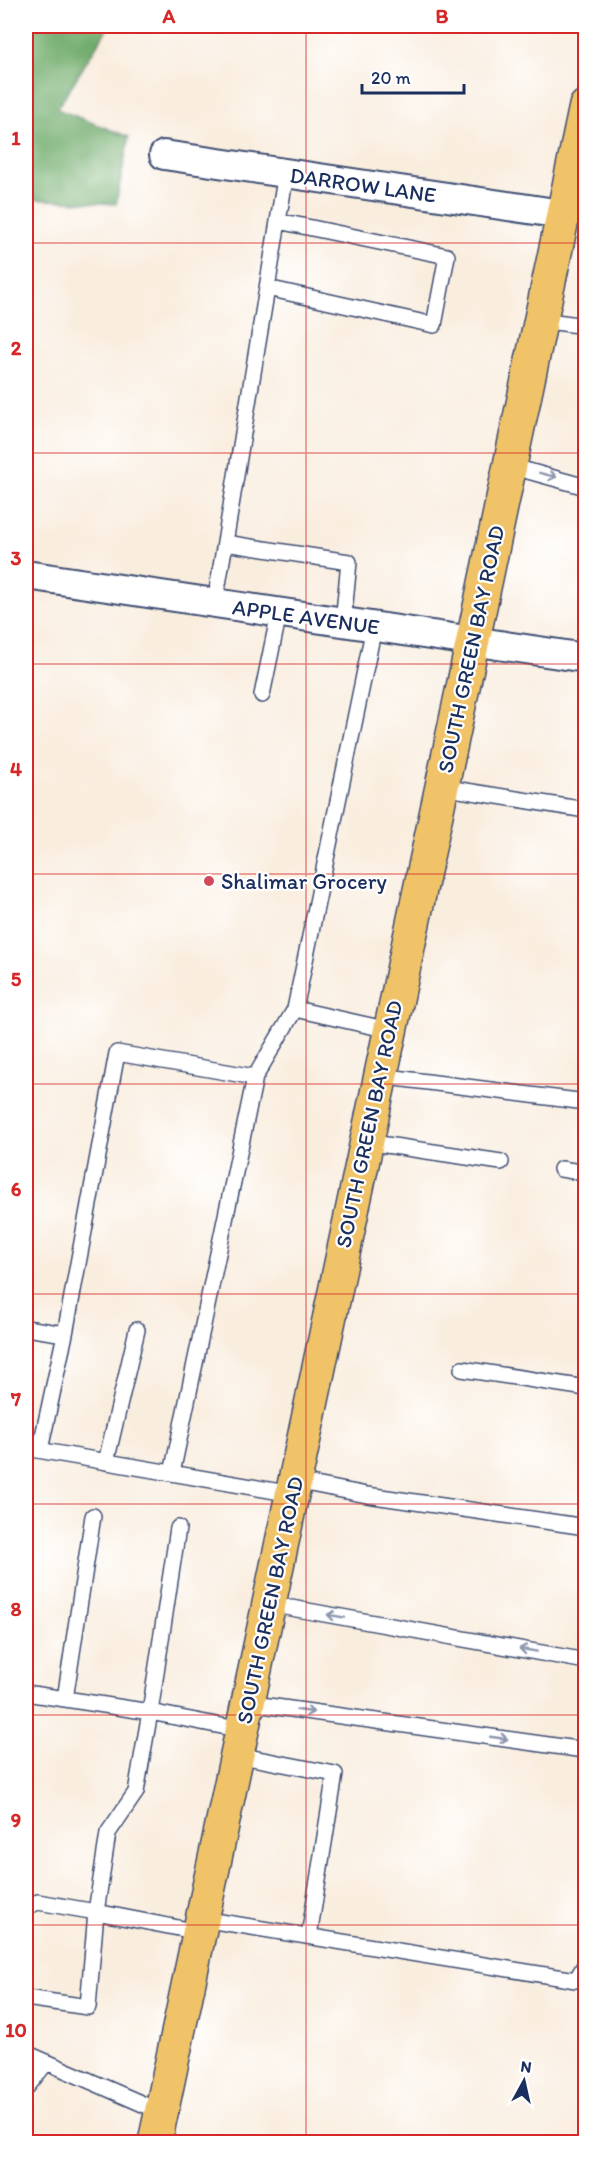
<svg xmlns="http://www.w3.org/2000/svg" width="611" height="2168" viewBox="0 0 611 2168" font-family="Itim,sans-serif">
<style>
.forest{fill:#70ab6b;stroke:#466d64;stroke-width:1.5}
.lines{fill:none;stroke-linecap:round;stroke-linejoin:round}
.lane-casing{stroke:#3c4c71;stroke-width:18}
.street-casing{stroke:#3c4c71;stroke-width:32}
.primary-casing{stroke:#3c4c71;stroke-width:36}
.lane{stroke:#fff;stroke-width:15}
.street{stroke:#fff;stroke-width:28}
.primary{stroke:#f0c369;stroke-width:33}
.oneway{stroke:#8d97ae}
.grid{fill:none;stroke:#d62828;stroke-width:1.5;stroke-opacity:0.55}
.poi-dot{fill:#d1495b;stroke:#fff;stroke-width:2}
.labels{text-anchor:middle;dominant-baseline:central;stroke-width:4.5;stroke-linejoin:round;paint-order:stroke}
.street-label{font-size:22px;fill:#1b2f5e;stroke:#fff}
.poi-label{font-size:22px;fill:#1b2f5e;stroke:#fff;text-anchor:start}
.neatline{fill:none;stroke:#d62828;stroke-width:2}
.grid-label{font-size:20px;text-anchor:middle;font-weight:bold;fill:#d62828}
</style>
<rect width="100%" height="100%" fill="#fff"/>
<filter id="ink" filterUnits="userSpaceOnUse"><feTurbulence type="fractalNoise" baseFrequency=".0167" numOctaves="2"/><feDisplacementMap in="SourceGraphic" scale="12" xChannelSelector="R" yChannelSelector="G"/><feConvolveMatrix kernelMatrix="1 2 1 2 8 2 1 2 1" color-interpolation-filters="sRGB"/></filter>
<filter id="wash" filterUnits="userSpaceOnUse"><feTurbulence type="fractalNoise" baseFrequency=".008" numOctaves="4" result="noise"/><feDisplacementMap in="SourceGraphic" scale="24" xChannelSelector="R" yChannelSelector="G"/><feGaussianBlur stdDeviation="1.35" result="paint"/><feColorMatrix in="noise" values="0 0 0 0 0 0 0 0 0 0 0 0 0 0 0 0 0 1.4 0 .05"/><feComposite in="paint" operator="in"/></filter>
<g filter="url(#wash)">
<rect width="100%" height="100%" fill="#f9edde"/>
<!-- forest -->
<path class="forest" d="M26 26H109L57 109 129 137 116 204 26 199Z"/>
</g>
<g filter="url(#ink)">
<g class="lines">
<defs>
<path id="lane" d="M267 288 434 325 447 256 278 221
M540 320 586 326
M510 466 586 487
M225 543 349 562 343 623
M215 603 286 173
M262 695 279 613
M441 787 586 810
M295 1009 389 1030
M380 1076 586 1102
M255 1077 295 1009 374 627
M366 1142 501 1162
M561 1169 586 1173
M26 1328 65 1334 117 1053 255 1077 172 1473
M462 1369 586 1388
M26 1448 292 1494
M40 1450 65 1334
M106 1462 137 1330
M295 1481 367 1495 586 1527
M269 1604 586 1661
M26 1693 150 1712 178 1528
M65 1699 93 1516
M247 1703 584 1750 586 1731
M237 1755 335 1774 309 1936
M26 1907 38 1902 96 1912 88 2007 26 1998
M202 1919 576 1980 586 1963
M199 1932 96 1912 108 1833 136 1792 150 1712 242 1730
M26 2053 161 2112
M26 2088 46 2063"/>
<path id="street" d="M164 155 562 214
M26 575 586 658"/>
<path id="primary" d="M155 2142 586 106"/>
</defs>
<!-- lane casing -->
<use href="#lane" class="lane-casing"/>
<!-- street casing -->
<use href="#street" class="street-casing"/>
<!-- primary casing -->
<use href="#primary" class="primary-casing"/>
<!-- lane -->
<use href="#lane" class="lane"/>
<!-- street -->
<use href="#street" class="street"/>
<!-- primary -->
<use href="#primary" class="primary"/>
</g>
<!-- one-way arrows -->
<defs><path id="oneway-shaft" d="M-6 0H5M1.5-3L5.5 0L1.5 3" fill="none" stroke-width="1.6" stroke-linecap="round" stroke-linejoin="round" transform="scale(1.5)"/></defs>
<g class="oneway">
<use href="#oneway-shaft" transform="translate(548 475) rotate(14)"/>
<use href="#oneway-shaft" transform="translate(336 1616) rotate(-170)"/>
<use href="#oneway-shaft" transform="translate(528 1650) rotate(-170)"/>
<use href="#oneway-shaft" transform="translate(305 1711) rotate(8)"/>
<use href="#oneway-shaft" transform="translate(499 1738) rotate(8)"/>
</g>
</g>
<!-- grid -->
<path class="grid" d="M306 26V2142M26 243H586M26 453H586M26 664H586M26 874H586M26 1084H586M26 1294H586M26 1504H586M26 1715H586M26 1925H586"/>
<!-- markers -->
<circle class="poi-dot" cx="209" cy="881" r="6"/>
<g class="labels">
<!-- street labels -->
<g class="street-label">
<text transform="translate(363 185) rotate(8)">DARROW LANE</text>
<text transform="translate(306 617) rotate(8)">APPLE AVENUE</text>
<text transform="translate(471 649) rotate(-78)">SOUTH GREEN BAY ROAD</text>
<text transform="translate(369 1124) rotate(-78)">SOUTH GREEN BAY ROAD</text>
<text transform="translate(270 1600) rotate(-78)">SOUTH GREEN BAY ROAD</text>
</g>
<!-- poi labels -->
<g class="poi-label">
<text x="221" y="881">Shalimar Grocery</text>
</g>
</g>
<!-- margin -->
<rect width="611" height="2168" fill="none" stroke="#fff" stroke-width="66"/>
<!-- north arrow -->
<g transform="translate(524 2081) rotate(8)" stroke="#ffffff" stroke-width="4.5" paint-order="stroke">
<path d="M0-4.5L10 22L0 15L-10 22Z" fill="#1b2f5e"/>
<text y="-9" font-size="16" font-weight="bold" text-anchor="middle" fill="#1b2f5e">N</text>
</g>
<!-- scale -->
<path d="M362 84v9h102v-9" fill="none" stroke="#1b2f5e" stroke-width="3"/>
<text x="371" y="84" font-size="18" fill="#1b2f5e" stroke="#ffffff" stroke-width="4.5" paint-order="stroke">20 m</text>
<rect x="33" y="33" width="545" height="2102" class="neatline"/>
<g class="grid-label">
<text x="169" y="23">A</text>
<text x="442" y="23">B</text>
<text x="16" y="145">1</text>
<text x="16" y="355">2</text>
<text x="16" y="565">3</text>
<text x="16" y="776">4</text>
<text x="16" y="986">5</text>
<text x="16" y="1196">6</text>
<text x="16" y="1406">7</text>
<text x="16" y="1616">8</text>
<text x="16" y="1827">9</text>
<text x="16" y="2037">10</text>
</g>
</svg>
